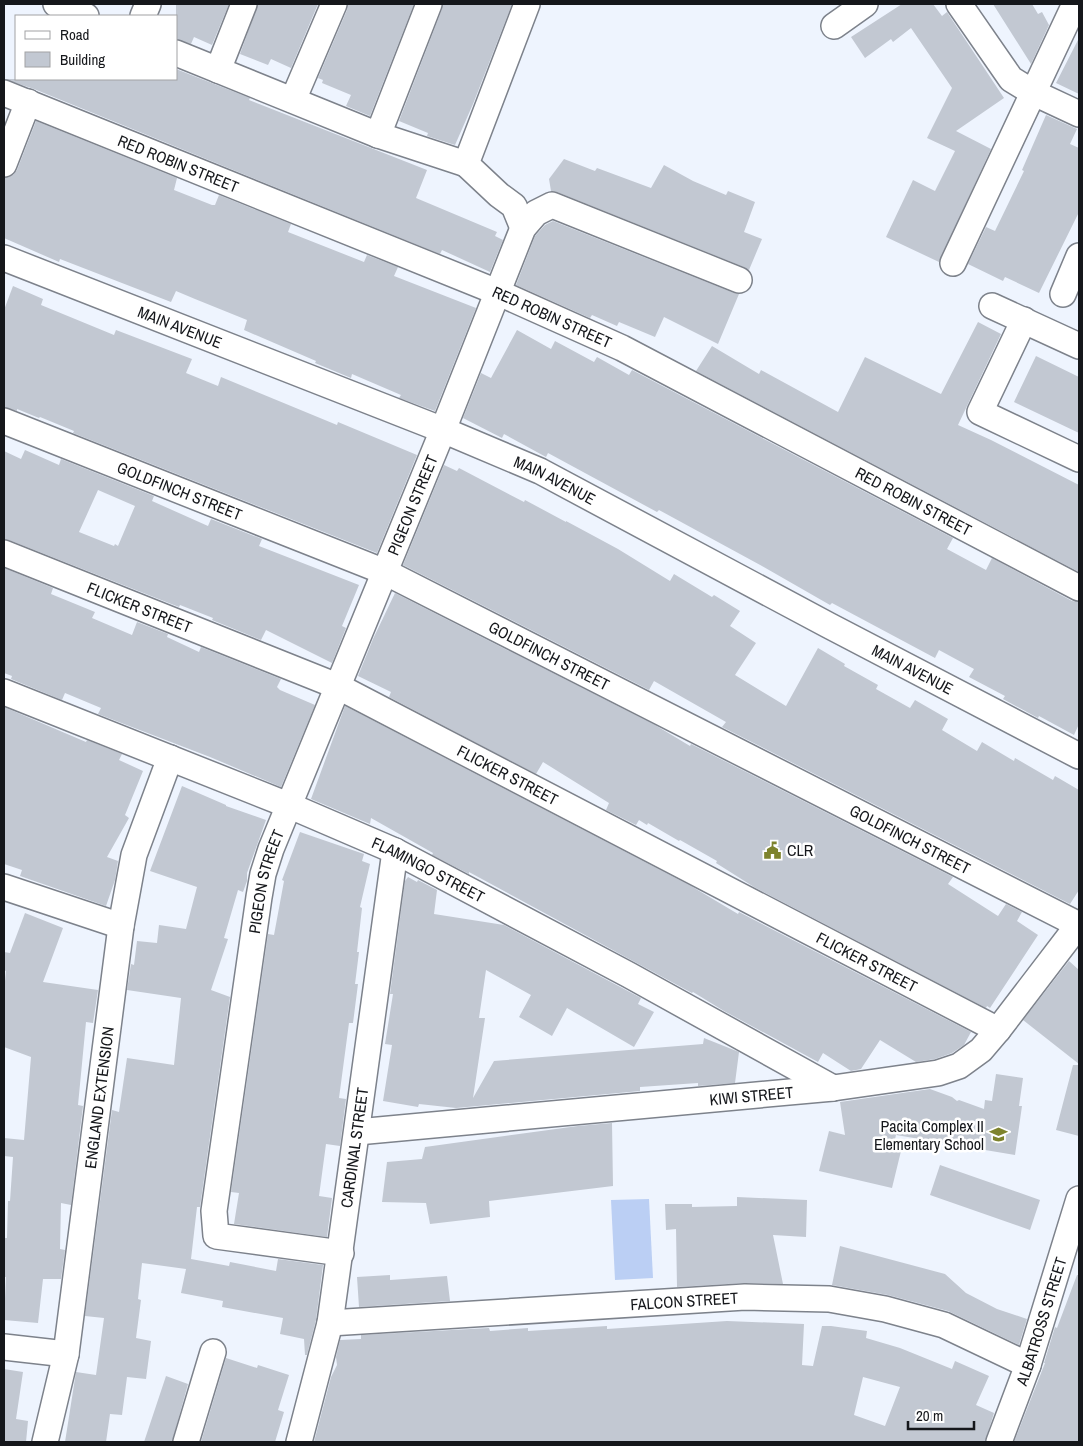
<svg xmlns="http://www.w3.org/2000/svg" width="1083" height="1446" viewBox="0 0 1083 1446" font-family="'Archivo Narrow',sans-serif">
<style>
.green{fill:#bbcff4}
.building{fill:#c2c8d2;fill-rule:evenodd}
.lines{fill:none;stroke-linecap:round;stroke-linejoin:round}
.minor-casing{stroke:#7d828b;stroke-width:28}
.minor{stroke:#fff;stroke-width:25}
.labels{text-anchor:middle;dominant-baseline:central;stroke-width:5;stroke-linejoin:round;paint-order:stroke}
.street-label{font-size:16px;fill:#15171b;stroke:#fff}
.poi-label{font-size:16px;fill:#15171b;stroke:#fff;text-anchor:start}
</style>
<rect width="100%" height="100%" fill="#eef4fe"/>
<!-- green -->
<path class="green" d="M649 1199 653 1278 615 1280 611 1200Z"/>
<!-- building -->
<path class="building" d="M176 4H229L212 45 194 37 191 44 176 39Z
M258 4H318L291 68 271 59 268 65 240 54Z
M348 4H414L370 116 346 106 351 95 322 83 323 80 318 78 347 10Z
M443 4H512L473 104 455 145 427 136 428 133 399 121 442 9Z
M902 4H933L942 16 947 12 1004 98 956 131 991 149 939 262 886 237 913 180 935 191 955 151 927 138 952 88 911 28 893 42 891 39 865 58 851 37Z
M993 4H1032L1038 14 1042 12 1049 25 1031 64Z
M1079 38V94L1056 83Z
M176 69 250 98 249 100 427 170 416 198 497 232 495 236 503 240 490 272 442 250 440 254 34 89 4 79H176Z
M1046 115 1077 129 1070 144 1079 148V212L1039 293 1005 277 1003 281 968 264 986 227 995 231 1024 171 1022 170Z
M36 121 177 178 174 190 212 205H215L219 195 291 224 288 232 364 262 367 255 398 267 394 276 476 308 435 411 399 398 401 395 352 374 351 378 315 363 316 361 244 330 247 320 195 299 176 291 171 302 60 259 59 262 4 238V178L13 175 17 170Z
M564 159 595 171 597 168 651 188 664 165 693 181 726 195 728 191 755 202 744 232 762 239 749 270 744 267 557 192 551 191 549 179Z
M553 221 734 293 739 294 718 344 664 317 655 337 619 322 617 326 592 315 590 318 516 285 535 236 545 225Z
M13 286 43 299 41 305 114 335 116 330 192 359 186 373 218 386 221 377 337 425 338 422 417 455 377 553 73 433 74 431 40 417 39 418 17 409V411L4 407V310Z
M978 322 1001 334 958 425 991 440 1079 485V572L696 371 712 346 759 374 761 370 838 412 865 357 941 394Z
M517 330 551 349 555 341 594 362 597 357 629 375 632 370 953 538 947 549 986 570 992 558 1072 601 1079 602V724L1074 735 1039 716 1038 718 1003 699 1005 696 969 677 974 669 939 650 935 658 832 603 830 605 762 566 659 510 657 512 548 453 546 457 504 434 502 438 463 418 481 373 491 378Z
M1036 356 1079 377V433L1014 402Z
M25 450 59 465 61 459 154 496 152 501 208 526 211 519 262 539 259 546 359 585 342 626 346 628 332 663 266 630 261 640 212 620 213 618 180 605 179 607 9 540 4 539V451L21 459ZM98 490 135 506 118 546 115 544 114 546 79 532Z
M444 465 457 471 459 468 524 502 525 500 566 522V521L618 549 670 581 674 574 712 597 714 595 740 611 730 626 756 643 735 675 786 706 818 648 845 664 844 666 878 685 876 689 910 708 915 700 948 719 942 730 977 751 982 742 1014 761 1015 758 1053 780 1055 776 1079 790V890L1070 904 722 727 726 722 654 681 649 690 403 565Z
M4 568 53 588 51 594 95 612 92 618 132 635 137 622 168 634 167 637 199 652 201 647 281 679 277 687 280 690 315 705 281 787 210 757 98 714 101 708 65 693 62 700 11 679 12 676 4 673Z
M395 593 655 725 690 746 691 744 953 877 948 884 998 916 1006 904 1022 912 1017 921 1038 935 990 1008 987 1006 986 1008 754 887 716 863 717 861 680 840 679 841 648 823 647 825 639 820 636 825 606 810 609 803 543 762 536 774 389 697 391 692 358 676 373 639Z
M345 706 691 886 738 914 739 912 971 1032 964 1045 952 1053 935 1059 916 1062 880 1040 861 1069 851 1071 823 1053 818 1062 724 1011 693 992 692 993 469 872V874L432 855 433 853 371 818 370 824 311 799Z
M4 707 86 742 87 740 122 754 119 760 143 771 125 815 129 818 107 857 118 861 115 880 106 906 20 876 22 870 4 864Z
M182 786 226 805V806L266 820 247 873V881L243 892 238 890 224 938 228 939 211 990 230 997 200 1207H197L191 1259 229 1266 230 1262 276 1271 278 1259 323 1265 316 1320 307 1355H305L304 1339 280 1334 283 1318 222 1307 223 1301 181 1293 186 1269 142 1263 138 1299 141 1300 136 1338 151 1341 146 1379 127 1377 122 1415 110 1414 106 1442H65L76 1372 96 1375 104 1318 85 1316 112 1110 119 1112 127 1058 174 1065 181 998 127 990 131 964 134 965 137 941 157 943 159 925 186 929 197 887 150 871Z
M300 832 364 854 362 861 370 864 360 907 362 908 357 952H359L355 984H358L353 1023H349L339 1098 346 1099 340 1146 326 1144 319 1196 332 1198 327 1237 234 1224 239 1193 231 1192 268 934 274 935 284 881 282 880Z
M408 877 417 882 418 880 437 890 434 914 504 925 641 998 638 1004 654 1012 634 1047 567 1008 552 1036 519 1017 531 995 486 970 479 1018H485L473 1098 494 1061 703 1044 704 1038 739 1052 735 1083 698 1086V1083L640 1087V1091L456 1108 419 1104 418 1107 383 1101 392 1045 385 1044 393 994H390L405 881Z
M25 913 63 928 43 982 98 990 93 1023 86 1022 78 1105 83 1106 71 1205 61 1203 60 1249 65 1250 61 1279H43L38 1323 4 1320 6 1277H4V1238H7L8 1201H10L13 1157 4 1156V1138L24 1140 31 1057 4 1047V991L6 971 4 970V952L10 953Z
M1069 961 1079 970V1064L1023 1020Z
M1073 1065H1079V1136L1056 1130Z
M996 1074 1023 1078 1019 1106H1022L1015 1155 896 1135 893 1148 901 1151 892 1188 819 1171 829 1131 845 1135 840 1102 930 1089 952 1097 957 1101 959 1100 984 1109 985 1100 992 1101Z
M612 1123 613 1186 489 1201 490 1217 430 1224 426 1203 382 1202 387 1162 422 1159 425 1147 578 1126Z
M940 1165 1040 1200 1030 1230 930 1195Z
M737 1197 807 1200 806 1237 773 1235 783 1284 744 1283 677 1287 676 1229 666 1230 665 1204H692V1207L737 1206Z
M840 1246 945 1274 966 1293 997 1309 1027 1319 1019 1345 948 1311 888 1295 832 1285Z
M390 1275V1280L447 1276 450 1301 359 1307 357 1277Z
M1077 1275H1079V1442H1014L1045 1363H1044L1055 1327 1057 1328Z
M727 1321 804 1324 802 1365 813 1366 822 1326H831L867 1331 866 1338 900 1348 952 1369 955 1361 989 1376 976 1405 994 1413 985 1442H314L331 1377 337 1365 336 1357 340 1340 361 1339V1335L452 1330 489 1328 490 1331 528 1328V1331L607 1326V1329ZM863 1377 900 1387 885 1426 854 1415Z
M226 1358 257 1368 258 1365 289 1375 278 1410 284 1412 275 1442H201Z
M4 1369 23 1372 16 1419 28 1421 26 1442H4Z
M166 1376 188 1384 172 1442H144Z"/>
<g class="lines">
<defs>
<g id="minor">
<path d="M56 4 86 16"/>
<path d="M959 4 1011 79 1032 92 1079 114"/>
<path d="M143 16 148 4"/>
<path d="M834 26 865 4"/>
<path d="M176 53 378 135 466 164"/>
<path d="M218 70 244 4"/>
<path id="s1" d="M4 93 497 292 622 348 1079 588"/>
<path d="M293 100 334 4"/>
<path d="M378 135 429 4"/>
<path d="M4 164 28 102"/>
<path d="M523 228 514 206 499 195 466 164 527 4"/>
<path id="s2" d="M4 258 443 430 540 471 828 625 1079 756"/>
<path d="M953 263 1075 4"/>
<path d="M1063 294 1079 256"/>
<path d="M992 306 1079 346"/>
<path d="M1024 320 980 412 1079 459"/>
<path id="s3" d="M4 421 385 572 1079 925"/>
<path id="s4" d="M4 553 337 686 998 1030"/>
<path id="s5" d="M4 692 288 805 395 851 629 975 833 1088"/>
<path d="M4 887 121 926"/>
<path id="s6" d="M357 1132 833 1088 938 1073 959 1066 981 1050 998 1030 1079 924"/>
<path id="s7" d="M341 1253 216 1236 214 1211 259 897 263 874 271 849 443 430 523 228 536 213 552 205 739 280"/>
<path id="s8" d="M330 1323 745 1297 829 1299 885 1309 944 1325 1028 1365"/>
<path d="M4 1347 66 1354"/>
<path id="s9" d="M45 1442 66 1354 121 926 134 855 170 758"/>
<path d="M186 1442 213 1352"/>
<path id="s10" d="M299 1442 330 1323 395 851"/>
<path id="s11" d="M999 1442 1028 1365 1079 1199"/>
</g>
</defs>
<!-- minor casing -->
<use href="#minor" class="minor-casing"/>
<!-- minor -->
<use href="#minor" class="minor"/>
</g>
<!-- icons -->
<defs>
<symbol id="civic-bare" viewBox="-9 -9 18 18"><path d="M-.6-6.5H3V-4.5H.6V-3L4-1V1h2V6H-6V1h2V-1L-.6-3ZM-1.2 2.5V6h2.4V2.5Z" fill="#7e832d" stroke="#fff" stroke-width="2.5" paint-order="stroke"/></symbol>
<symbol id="school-bare" viewBox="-9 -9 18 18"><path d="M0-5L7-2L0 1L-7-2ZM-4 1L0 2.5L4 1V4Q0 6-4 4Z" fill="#7e832d" stroke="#fff" stroke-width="2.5" paint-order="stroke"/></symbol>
</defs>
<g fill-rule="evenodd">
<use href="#civic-bare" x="760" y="838" width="25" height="25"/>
<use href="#school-bare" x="986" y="1122" width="25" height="25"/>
</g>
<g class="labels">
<!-- street labels -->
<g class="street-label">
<text stroke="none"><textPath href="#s1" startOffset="188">RED ROBIN STREET</textPath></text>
<text stroke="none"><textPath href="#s1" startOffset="592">RED ROBIN STREET</textPath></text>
<text stroke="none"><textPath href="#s2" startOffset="189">MAIN AVENUE</textPath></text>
<text stroke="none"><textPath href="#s2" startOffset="594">MAIN AVENUE</textPath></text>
<text stroke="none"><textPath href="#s3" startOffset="189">GOLDFINCH STREET</textPath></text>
<text stroke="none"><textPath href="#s1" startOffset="998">RED ROBIN STREET</textPath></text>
<text stroke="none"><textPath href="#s7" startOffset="890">PIGEON STREET</textPath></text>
<text stroke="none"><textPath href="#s4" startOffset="146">FLICKER STREET</textPath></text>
<text stroke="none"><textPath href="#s3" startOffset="594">GOLDFINCH STREET</textPath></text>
<text stroke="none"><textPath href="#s2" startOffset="999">MAIN AVENUE</textPath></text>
<text stroke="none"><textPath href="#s4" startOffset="551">FLICKER STREET</textPath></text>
<text stroke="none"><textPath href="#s3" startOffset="999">GOLDFINCH STREET</textPath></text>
<text stroke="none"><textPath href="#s5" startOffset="460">FLAMINGO STREET</textPath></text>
<text stroke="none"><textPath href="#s7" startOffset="485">PIGEON STREET</textPath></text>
<text stroke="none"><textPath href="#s4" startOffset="956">FLICKER STREET</textPath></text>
<text stroke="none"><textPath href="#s6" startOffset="396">KIWI STREET</textPath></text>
<text stroke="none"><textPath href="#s9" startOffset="349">ENGLAND EXTENSION</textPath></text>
<text stroke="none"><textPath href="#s10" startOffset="300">CARDINAL STREET</textPath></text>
<text stroke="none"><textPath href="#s8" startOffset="355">FALCON STREET</textPath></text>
<text stroke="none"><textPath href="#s11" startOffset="128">ALBATROSS STREET</textPath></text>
</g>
<!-- poi labels -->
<g class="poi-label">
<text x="787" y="850">CLR</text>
<text x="984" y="1126" text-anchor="end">Pacita Complex II<tspan x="984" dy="18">Elementary School</tspan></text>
</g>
</g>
<!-- border -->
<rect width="1083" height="1446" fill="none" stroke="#15171b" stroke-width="10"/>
<!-- legend -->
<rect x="15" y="15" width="162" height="65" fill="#ffffff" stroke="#a1a2a4"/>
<rect x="25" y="31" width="25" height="8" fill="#ffffff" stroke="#a1a2a4"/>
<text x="60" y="40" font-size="15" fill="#15171b">Road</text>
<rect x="25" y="52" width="25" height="15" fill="#c2c8d2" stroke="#a1a2a4"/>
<text x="60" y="65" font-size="15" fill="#15171b">Building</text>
<!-- scale -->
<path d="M908 1421v8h66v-8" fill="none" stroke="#15171b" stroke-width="2.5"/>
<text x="916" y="1421" font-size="15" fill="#15171b" stroke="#ffffff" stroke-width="4" paint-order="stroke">20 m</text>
</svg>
